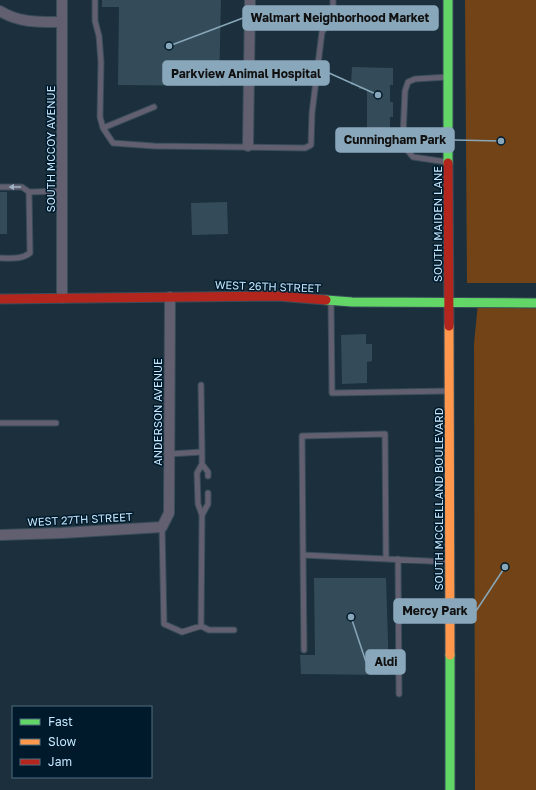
<svg xmlns="http://www.w3.org/2000/svg" width="536" height="790" viewBox="0 0 536 790" font-family="'Golos Text',sans-serif">
<style>
.green{fill:#714317}
.building{fill:#344c59}
.lines{fill:none;stroke-linecap:round;stroke-linejoin:round}
.lane-casing{stroke:#394c59;stroke-width:7}
.street-casing{stroke:#394c59;stroke-width:12}
.fast-casing{stroke:#394c59;stroke-width:11}
.slow-casing{stroke:#394c59;stroke-width:11}
.jam-casing{stroke:#394c59;stroke-width:11}
.lane{stroke:#626070;stroke-width:5}
.street{stroke:#626070;stroke-width:10}
.fast{stroke:#63d668;stroke-width:9}
.slow{stroke:#ff974d;stroke-width:9}
.jam{stroke:#b3261e;stroke-width:9}
.oneway{fill:#9db1c5}
.labels{text-anchor:middle;dominant-baseline:central;stroke-width:3;stroke-linejoin:round;paint-order:stroke}
.street-label{font-size:11px;fill:#c4e7fe;stroke:#001a2b}
.leader{fill:none;stroke:#89a7ba;stroke-width:1.5}
.callout-dot{fill:#89a7ba;stroke:#001a2b;stroke-width:1.5}
.callout{fill:#89a7ba;stroke:#89a7ba;stroke-width:1.5}
.callout-label{font-size:12px;text-anchor:middle;font-weight:bold;fill:#111}
</style>
<rect width="100%" height="100%" fill="#1b303c"/>
<!-- green -->
<path class="green" d="M465 0H536V283H467Z
M478 303H536V790H475L474 344Z"/>
<!-- building -->
<path class="building" d="M102 0H221L219 86 118 85 119 7H102Z
M352 67 393 68V85H390V102H393V117H390V129H367V89H359V85H351Z
M0 192H7V234H0Z
M227 202 228 234 192 235 191 203Z
M366 334V344H372V361L367 362V383L342 384 341 335Z
M314 578H386L389 675 301 674 300 655H315Z"/>
<g class="lines">
<defs>
<path id="lane" d="M95 0V21L99 36 101 62 100 117 103 128 113 143 154 146 305 148 311 145 312 113 322 32 330 21 333 12V0
M103 128 154 107
M447 162 413 157 408 151 403 136 405 91 408 82 415 79 448 77
M0 187H22L29 192
M0 258C11 258 21 260 30 253L29 192 62 191
M331 301 332 393 448 391
M201 385 202 452
M0 423H56
M202 464 208 472V476
M202 515 208 504V493
M162 527 164 624 182 632 201 626 202 515 198 504 197 473 202 464V452L169 454
M303 555 304 650
M386 559 385 434 302 436 303 555 449 562
M398 559 399 694
M201 626 209 630H234"/>
<path id="street" d="M62 0V298
M0 11C19 23 40 22 62 22
M248 146 250 0
M0 535 62 533 162 527 169 513 170 297"/>
<path id="fast" d="M448 0V163
M326 300 352 302 536 303
M450 655V790"/>
<path id="slow" d="M449 326 450 655"/>
<path id="jam" d="M448 163 449 326
M0 299 277 296 326 300"/>
</defs>
<!-- lane casing -->
<use href="#lane" class="lane-casing"/>
<!-- street casing -->
<use href="#street" class="street-casing"/>
<!-- fast casing -->
<use href="#fast" class="fast-casing"/>
<!-- slow casing -->
<use href="#slow" class="slow-casing"/>
<!-- jam casing -->
<use href="#jam" class="jam-casing"/>
<!-- lane -->
<use href="#lane" class="lane"/>
<!-- street -->
<use href="#street" class="street"/>
<!-- fast -->
<use href="#fast" class="fast"/>
<!-- slow -->
<use href="#slow" class="slow"/>
<!-- jam -->
<use href="#jam" class="jam"/>
</g>
<!-- one-way arrows -->
<defs><path id="oneway-solid" d="M-6-.8H1V-3.2L6.5 0L1 3.2V.8H-6Z"/></defs>
<use class="oneway" href="#oneway-solid" transform="translate(15 187) rotate(180)"/>
<g class="labels">
<!-- street labels -->
<g class="street-label">
<text transform="translate(50 149) rotate(-90)">SOUTH MCCOY AVENUE</text>
<text transform="translate(437 224) rotate(-90)">SOUTH MAIDEN LANE</text>
<text transform="translate(268 286) rotate(2)">WEST 26TH STREET</text>
<text transform="translate(157 412) rotate(-90)">ANDERSON AVENUE</text>
<text transform="translate(438 499) rotate(-90)">SOUTH MCCLELLAND BOULEVARD</text>
<text transform="translate(80 519) rotate(-3)">WEST 27TH STREET</text>
</g>
</g>
<!-- callouts -->
<path class="leader" d="M169 46L243 18M378 95L329 73M501 141L454 140M505 567L476 611M351 617L366 662"/>
<g class="callout-dot">
<circle cx="169" cy="46" r="4"/>
<circle cx="378" cy="95" r="4"/>
<circle cx="501" cy="141" r="4"/>
<circle cx="505" cy="567" r="4"/>
<circle cx="351" cy="617" r="4"/>
</g>
<g class="callout">
<rect x="243" y="6" width="195" height="24" rx="4"/>
<rect x="163" y="61" width="166" height="24" rx="4"/>
<rect x="336" y="128" width="118" height="24" rx="4"/>
<rect x="394" y="599" width="82" height="24" rx="4"/>
<rect x="366" y="650" width="39" height="24" rx="4"/>
</g>
<g class="callout-label">
<text x="340" y="22">Walmart Neighborhood Market</text>
<text x="246" y="78">Parkview Animal Hospital</text>
<text x="395" y="144">Cunningham Park</text>
<text x="435" y="615">Mercy Park</text>
<text x="386" y="666">Aldi</text>
</g>
<!-- legend -->
<rect x="12" y="706" width="140" height="72" fill="#001a2b" stroke="#4e6c7f"/>
<rect x="20" y="719" width="20" height="6" fill="#63d668" stroke="#4e6c7f"/>
<text x="48" y="726" font-size="12" fill="#c4e7fe">Fast</text>
<rect x="20" y="739" width="20" height="6" fill="#ff974d" stroke="#4e6c7f"/>
<text x="48" y="746" font-size="12" fill="#c4e7fe">Slow</text>
<rect x="20" y="759" width="20" height="6" fill="#b3261e" stroke="#4e6c7f"/>
<text x="48" y="766" font-size="12" fill="#c4e7fe">Jam</text>
</svg>
